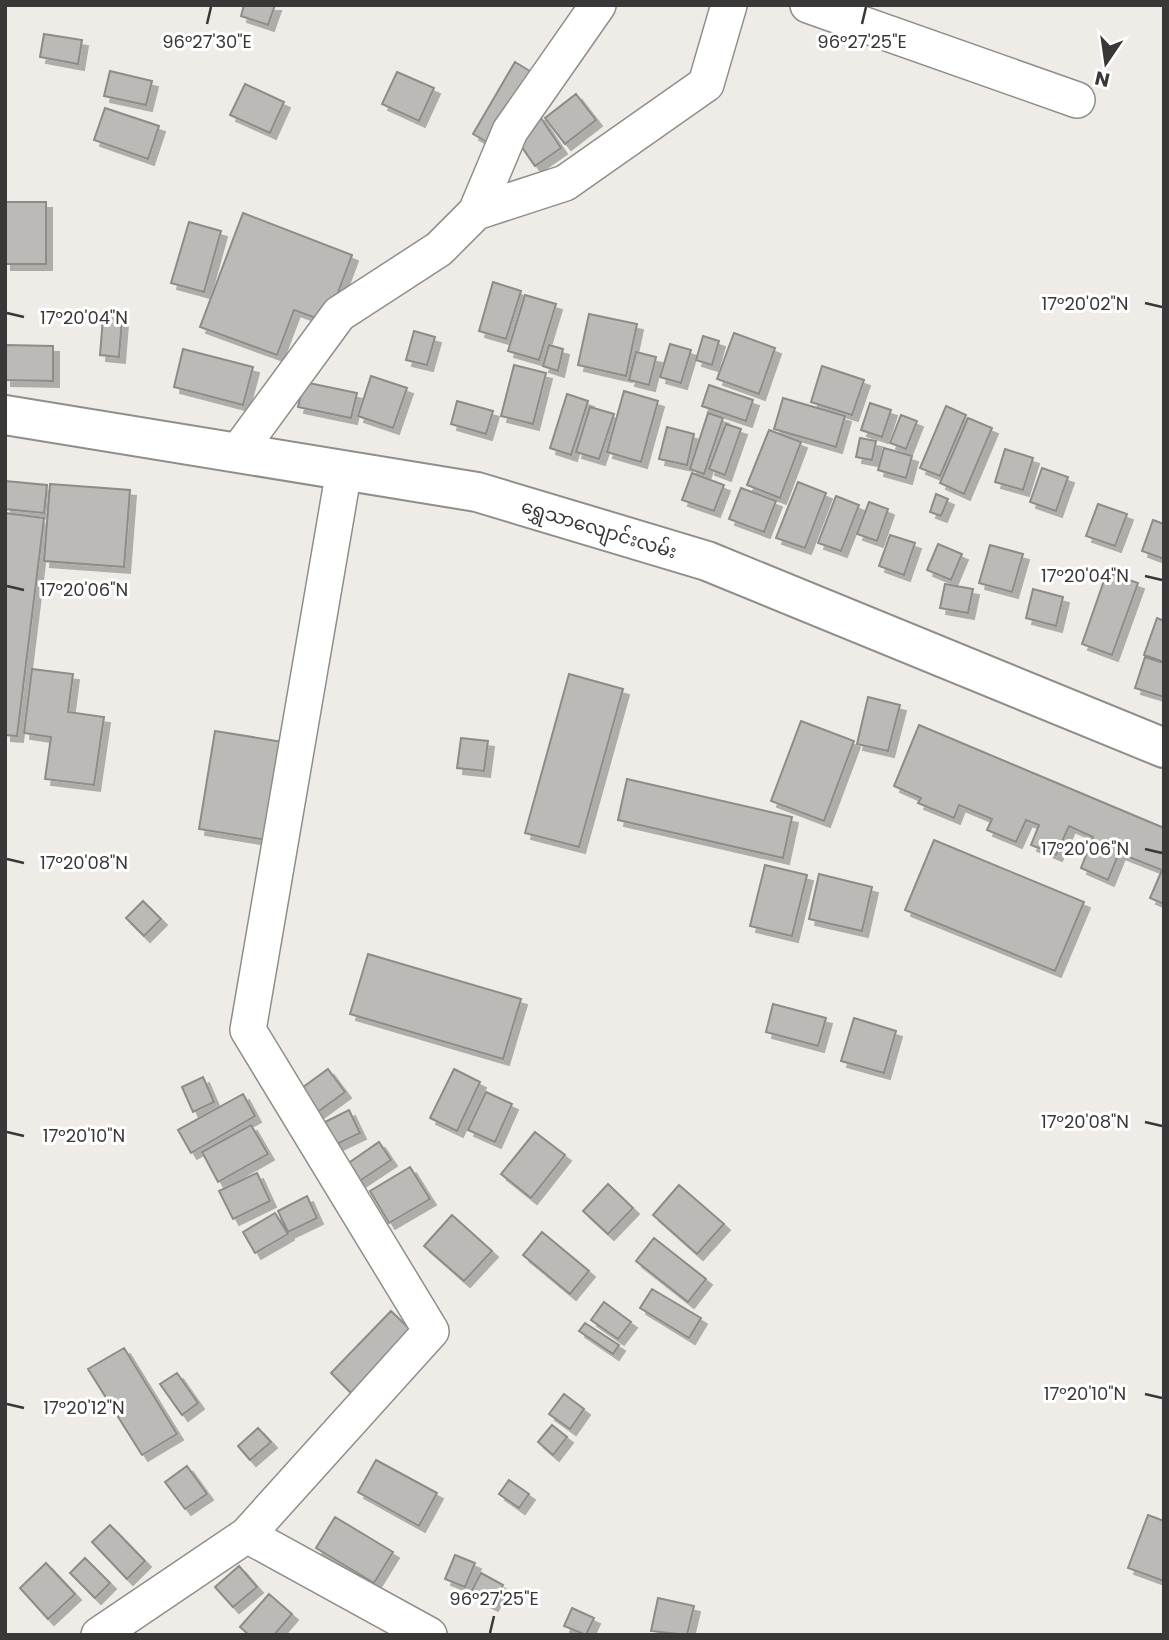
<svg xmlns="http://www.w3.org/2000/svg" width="1169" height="1640" viewBox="0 0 1169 1640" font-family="Poppins,'Noto Sans Myanmar',sans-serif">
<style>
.building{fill:#bcbab6;stroke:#8e8c88;stroke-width:2;filter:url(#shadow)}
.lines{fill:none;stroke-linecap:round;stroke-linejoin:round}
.minor-casing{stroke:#908e8a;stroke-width:38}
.tertiary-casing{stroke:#908e8a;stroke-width:42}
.minor{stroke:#fff;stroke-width:35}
.tertiary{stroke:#fff;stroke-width:38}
.ticks{fill:none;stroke:#393836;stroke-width:2.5}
.labels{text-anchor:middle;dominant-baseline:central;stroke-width:6;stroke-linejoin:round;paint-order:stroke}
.street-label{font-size:19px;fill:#393836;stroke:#fff}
.ticks-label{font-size:18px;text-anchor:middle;fill:#393836;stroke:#fff;stroke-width:6;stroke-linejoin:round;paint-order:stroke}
</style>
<defs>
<filter id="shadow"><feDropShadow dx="6" dy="6" stdDeviation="0" flood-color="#0004"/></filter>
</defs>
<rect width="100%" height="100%" fill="#efece8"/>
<!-- building -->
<path class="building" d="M244 5H275L268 25 241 16Z
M44 34 82 40 78 64 40 57Z
M515 62 538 76 497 148 473 134Z
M110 71 152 81 146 105 104 96Z
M397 72 434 88 419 121 382 104Z
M245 84 284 102 270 133 230 115Z
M576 94 596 120 565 144 545 118Z
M105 108 159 126 148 159 94 140Z
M539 115 561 148 535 166 512 133Z
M5 202H46V264H5Z
M243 213 352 255 327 322 294 310 277 355 200 327Z
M189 222 221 231 204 292 171 283Z
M493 282 521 291 506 339 479 331Z
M525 295 556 304 539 360 508 351Z
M589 314 637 324 626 376 578 365Z
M103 318 122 319 119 357 100 355Z
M414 331 435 337 427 365 406 360Z
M734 333 775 348 759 394 717 379Z
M703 336 719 341 712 365 696 360Z
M670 344 691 350 681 383 660 377Z
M5 345 53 346V381L5 380Z
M549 345 563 349 558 371 543 366Z
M183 349 253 367 243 405 174 387Z
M636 352 656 357 649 385 629 380Z
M514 365 546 373 533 424 501 416Z
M822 366 864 380 852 415 811 402Z
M371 376 407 388 393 428 358 416Z
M304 382 357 393 351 418 298 407Z
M709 385 753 400 746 421 702 406Z
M624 391 658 401 641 462 607 452Z
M567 394 588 401 571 455 550 448Z
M783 398 845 416 836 447 774 429Z
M457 401 493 411 486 434 451 424Z
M870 403 891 410 882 437 861 430Z
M946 406 966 415 940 476 920 468Z
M590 407 614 414 599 459 576 452Z
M708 413 723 418 704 474 690 469Z
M901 415 917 421 906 449 890 443Z
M968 418 992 428 964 494 940 483Z
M726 424 741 429 725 475 709 469Z
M667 427 694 434 687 465 659 459Z
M769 430 801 442 780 498 747 485Z
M860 438 876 441 872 460 856 457Z
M884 448 912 456 906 478 878 470Z
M1005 449 1033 458 1023 490 995 482Z
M1042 468 1068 477 1056 511 1030 502Z
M692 473 724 485 714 511 682 500Z
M5 481 47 485 44 513 5 509Z
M798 482 826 493 805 548 776 538Z
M50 484 130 490 124 567 44 561Z
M741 488 776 501 764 532 729 519Z
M936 494 948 499 941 516 930 512Z
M836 496 859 505 841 551 818 543Z
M869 502 888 509 877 541 857 534Z
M1098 504 1127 514 1115 546 1086 536Z
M5 513 44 518 17 736 5 735Z
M1153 520 1164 524V559L1142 551Z
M890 535 915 543 904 575 879 566Z
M938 544 962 554 951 580 927 570Z
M990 545 1023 554 1012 592 979 583Z
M1107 572 1138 583 1112 655 1082 644Z
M945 584 973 589 968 613 940 608Z
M1033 589 1063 597 1056 626 1026 618Z
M1157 618 1164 621V662L1144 655Z
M1145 657 1164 663V697L1135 688Z
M32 669 73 674 68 712 104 717 94 785 45 779 51 737 24 733Z
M569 674 623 689 579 847 525 833Z
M868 697 900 705 888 751 857 744Z
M801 721 854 741 824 821 771 801Z
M919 725 1164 828V904L1150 898 1162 870 1119 853 1108 880 1081 868 1093 837 1069 826 1056 855 1031 845 1039 825 1026 820 1016 842 987 830 992 819 959 805 954 818 918 803 921 798 894 786Z
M215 731 283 742 267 840 199 829Z
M461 738 488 741 484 771 457 768Z
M627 779 792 817 783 858 618 820Z
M934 840 1084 902 1055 971 905 910Z
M765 865 807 875 792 936 750 926Z
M819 874 872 887 862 931 809 919Z
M143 901 161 919 144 936 126 918Z
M368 954 521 999 503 1059 350 1014Z
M773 1004 826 1018 818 1046 766 1032Z
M854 1018 896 1031 884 1073 841 1061Z
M328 1069 345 1092 308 1119 291 1096Z
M454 1069 480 1082 457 1131 430 1118Z
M203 1077 214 1102 193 1112 182 1087Z
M486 1092 512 1104 495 1142 468 1130Z
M243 1094 255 1116 191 1153 178 1130Z
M349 1110 360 1133 335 1145 325 1122Z
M251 1125 268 1154 218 1182 202 1152Z
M535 1132 565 1155 531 1198 501 1174Z
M379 1142 391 1160 352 1186 340 1169Z
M410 1167 430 1199 389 1223 370 1191Z
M257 1173 270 1201 233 1219 219 1191Z
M608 1184 633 1208 608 1234 583 1211Z
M679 1185 724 1224 697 1254 653 1215Z
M307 1196 317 1218 288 1232 278 1211Z
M275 1213 288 1234 255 1253 243 1232Z
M452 1215 492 1251 464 1281 424 1246Z
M542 1232 589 1271 570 1294 523 1255Z
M654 1238 706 1279 688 1302 636 1261Z
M652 1289 701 1318 689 1338 640 1308Z
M604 1302 631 1322 618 1339 591 1320Z
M391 1311 416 1335 355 1397 331 1373Z
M585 1323 619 1345 613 1354 579 1331Z
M124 1348 177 1434 142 1455 88 1369Z
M177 1373 198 1403 182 1415 160 1384Z
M564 1394 584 1409 570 1429 549 1414Z
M552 1425 567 1437 553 1455 538 1442Z
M258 1428 271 1442 250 1460 238 1446Z
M376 1460 437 1493 419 1526 358 1492Z
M187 1466 207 1494 185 1509 165 1482Z
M509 1480 529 1494 519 1508 499 1494Z
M1148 1515 1164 1521V1581L1128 1568Z
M335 1517 393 1552 374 1583 316 1548Z
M110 1525 145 1561 127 1579 92 1542Z
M455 1555 475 1563 465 1587 445 1579Z
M85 1558 110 1583 95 1598 70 1573Z
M46 1563 75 1594 48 1619 20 1588Z
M239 1566 257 1587 233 1607 215 1587Z
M481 1573 503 1585 492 1605 470 1594Z
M269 1594 292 1614 274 1635H249L240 1627Z
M658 1598 694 1606 687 1635 651 1631Z
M572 1608 594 1618 586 1635 564 1626Z"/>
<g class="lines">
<defs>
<path id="minor" d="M808 5 1077 100
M476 212 510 131 598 5
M237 453 339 314 439 249 476 212 565 183 706 84 729 5
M247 1535 429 1635
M99 1635 247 1535 431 1331 248 1030 344 470"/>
<path id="tertiary" d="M5 415 477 492 707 561 1164 748"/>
</defs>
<!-- minor casing -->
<use href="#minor" class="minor-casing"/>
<!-- tertiary casing -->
<use href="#tertiary" class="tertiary-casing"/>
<!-- minor -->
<use href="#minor" class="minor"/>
<!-- tertiary -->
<use href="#tertiary" class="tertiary"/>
</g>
<!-- ticks -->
<path class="ticks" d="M207 24 211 7M862 24 866 7M1145 303 1162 307M7 313 24 317M1145 576 1162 580M7 586 24 590M1145 849 1162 853M7 859 24 863M1145 1122 1162 1126M7 1132 24 1136M1145 1394 1162 1398M7 1404 24 1408M490 1633 494 1616"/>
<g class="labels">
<!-- street labels -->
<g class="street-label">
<text transform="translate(599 529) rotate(17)">ရွှေသာလျောင်းလမ်း</text>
</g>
</g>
<g class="ticks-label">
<text x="207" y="48">96°27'30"E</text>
<text x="862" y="48">96°27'25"E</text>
<text x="1085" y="310">17°20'02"N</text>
<text x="84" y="324">17°20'04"N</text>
<text x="1085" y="582">17°20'04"N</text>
<text x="84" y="596">17°20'06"N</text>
<text x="1085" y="855">17°20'06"N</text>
<text x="84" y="869">17°20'08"N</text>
<text x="1085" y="1128">17°20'08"N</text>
<text x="84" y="1142">17°20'10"N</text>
<text x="1085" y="1400">17°20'10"N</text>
<text x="84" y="1414">17°20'12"N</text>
<text x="494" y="1605">96°27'25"E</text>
</g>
<!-- border -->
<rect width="1169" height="1640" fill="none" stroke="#393836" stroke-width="14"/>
<!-- north arrow -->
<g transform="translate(1106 63) rotate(193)" stroke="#ffffff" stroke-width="5" paint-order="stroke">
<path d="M0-5L12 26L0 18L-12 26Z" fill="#393836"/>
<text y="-10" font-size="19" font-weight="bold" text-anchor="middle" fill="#393836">N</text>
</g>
</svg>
